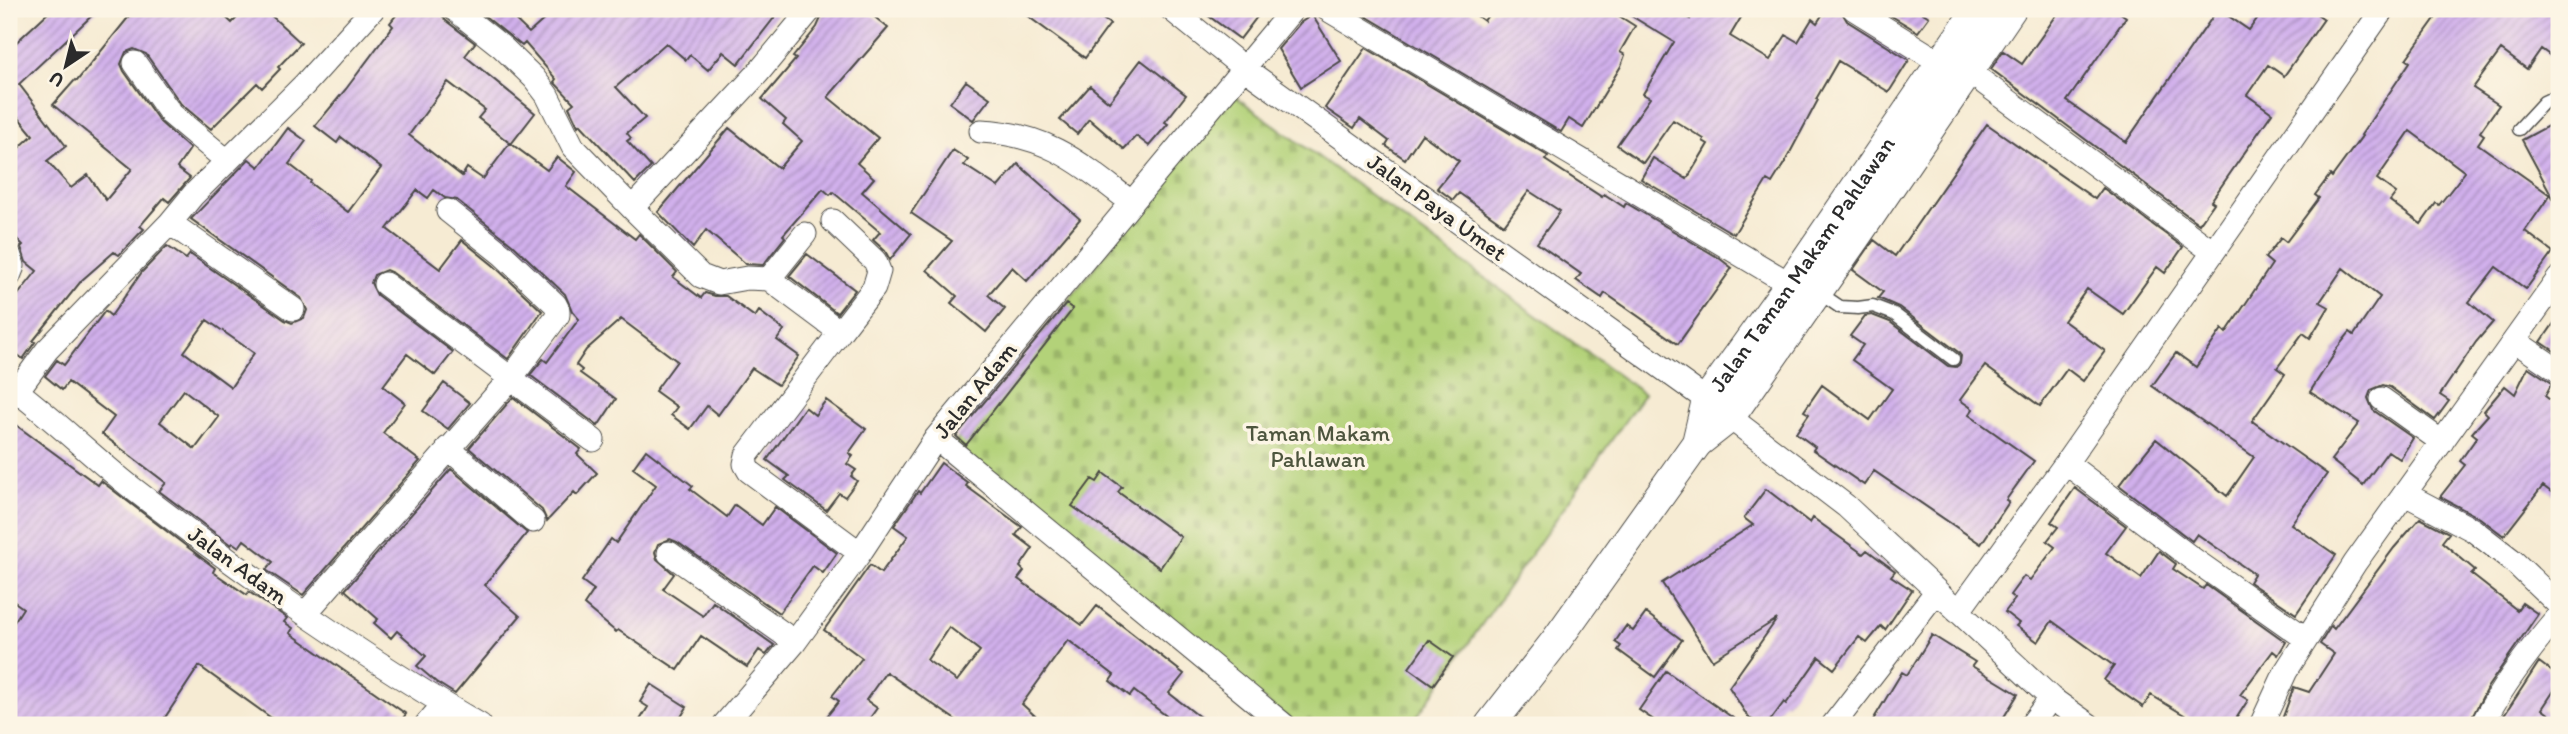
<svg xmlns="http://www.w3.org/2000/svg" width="2568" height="734" viewBox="0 0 2568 734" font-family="Itim,sans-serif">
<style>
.cemetery{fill:url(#cemetery-stones);stroke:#6f7e52;stroke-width:2}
.building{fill:url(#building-hatch);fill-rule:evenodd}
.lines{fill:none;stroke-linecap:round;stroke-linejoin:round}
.service-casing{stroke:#494844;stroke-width:15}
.minor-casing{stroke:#494844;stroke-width:25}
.tertiary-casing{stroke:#494844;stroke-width:32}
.service{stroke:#fff;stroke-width:12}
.minor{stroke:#fff;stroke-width:23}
.tertiary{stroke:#fff;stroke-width:30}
.labels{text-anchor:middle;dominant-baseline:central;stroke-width:7;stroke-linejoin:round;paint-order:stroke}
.street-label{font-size:23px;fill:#2b2b2b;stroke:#fcf5e5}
.park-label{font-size:23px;fill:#4d553e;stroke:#fcf5e5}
</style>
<defs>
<pattern id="cemetery-stones" width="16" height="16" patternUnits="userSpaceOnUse" patternTransform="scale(1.75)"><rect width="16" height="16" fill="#b3d279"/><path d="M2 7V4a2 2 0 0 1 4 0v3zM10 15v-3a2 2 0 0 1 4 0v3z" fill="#9ab469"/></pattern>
<pattern id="building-hatch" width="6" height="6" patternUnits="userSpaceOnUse" patternTransform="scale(1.75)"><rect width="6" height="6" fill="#d1b0ec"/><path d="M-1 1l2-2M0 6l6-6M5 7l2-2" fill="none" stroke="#aa8fbf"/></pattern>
</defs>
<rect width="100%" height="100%" fill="#fcf5e5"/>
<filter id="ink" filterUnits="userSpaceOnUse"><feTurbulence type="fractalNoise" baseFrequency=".0143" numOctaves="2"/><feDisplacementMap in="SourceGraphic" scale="14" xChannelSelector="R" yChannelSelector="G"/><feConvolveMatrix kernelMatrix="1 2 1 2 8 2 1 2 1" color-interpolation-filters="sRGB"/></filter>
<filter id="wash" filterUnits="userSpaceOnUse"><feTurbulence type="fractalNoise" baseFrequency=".00686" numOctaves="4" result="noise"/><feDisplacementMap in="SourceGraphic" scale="28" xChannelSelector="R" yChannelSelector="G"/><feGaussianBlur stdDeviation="1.57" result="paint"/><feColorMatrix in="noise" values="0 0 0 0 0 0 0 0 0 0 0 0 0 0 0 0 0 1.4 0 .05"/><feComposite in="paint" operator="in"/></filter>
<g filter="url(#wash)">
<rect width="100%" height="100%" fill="#f6ebd3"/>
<!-- cemetery -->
<path class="cemetery" d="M1232 94 1644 394 1411 725H1296L947 453Z"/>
<g id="blocks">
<!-- building -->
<path class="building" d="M52 9H99L19 84 66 146 47 161 71 188 88 175 106 200 132 169 53 105 75 80 77 81 135 9H217L232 23 245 9H264L301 43 278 67 280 69 262 88 257 83 211 129 181 104 146 54 134 49 126 52 121 64 124 71 160 122 190 149 177 168 190 178 169 202 164 198 140 226 144 229 119 255 114 252 82 280 33 341 35 342 23 359 9 348V306L37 271 26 262 21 247 23 245 9 231V157L33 135 9 106V49Z
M401 9 440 10 445 20 475 43 465 56 535 113 511 144 478 118 485 110 448 82 409 135 462 176 467 168 483 179 510 143 547 170 557 157 576 172 566 186 635 239 639 234 677 272 673 277 701 298 705 293 715 296H726L755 317 759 311 784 330 777 340 799 356 778 385 752 368 718 415 707 406 690 429 671 415 677 407 655 391 677 361 621 319 586 350 576 365 582 370 580 373 616 399 598 426 530 375 543 359 547 362 579 319 572 311 565 294 512 244 457 200 445 198 434 190 428 198 417 190 387 229 440 269 462 240 493 265 542 311 508 359 393 273 386 270 374 275 371 283 377 295 453 352 435 375 407 354 383 386 405 403 383 433 420 461 303 595 266 570 273 562 244 540 239 547 233 543 231 545 159 491 166 483 102 434 114 417 68 382 62 390 45 376 57 360 64 365 105 311 111 316 142 272 167 246 186 259 190 254 285 320 292 323 304 318 307 310 301 298 191 219 249 159 259 167 288 128 306 141 289 164 311 181 310 183 348 212 381 168 341 137 337 143 315 126 346 89 393 26 390 23ZM207 320 254 353 231 387 184 352ZM184 390 219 417 195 449 160 422Z
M476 9H504L529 33 556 9H781L738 64 723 52 708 70 690 55 686 60 666 43 616 87 645 118 627 133 631 138 627 141 651 167 635 183 580 124 578 126 569 107 574 103 554 82 556 79 525 43 522 46Z
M825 9H865L888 28 828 97 878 138 857 163 874 178 862 192 911 234 890 260 885 251 873 240 880 232 833 192 830 195 823 189 783 235 785 237 763 265 746 264 706 230 693 248 658 212 729 128 779 168 802 141 783 124 786 120 762 99 796 59 793 57 817 27Z
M1018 9H1106L1100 17 1110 24 1085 58Z
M1199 9H1263L1240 39Z
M1354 9H1468L1484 21 1492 9H1608L1635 26 1620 52 1625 55 1621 66 1583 128 1569 119 1561 132Z
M1620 9H1675L1690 19 1696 9H1746L1730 36 1770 60 1786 35 1798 42 1812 19 1817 23 1826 9H1840L1847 21 1909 60 1889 92 1838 61 1816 99 1818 100 1785 162 1772 183 1767 180 1734 234 1641 179 1653 158 1687 179 1708 144 1703 141 1704 139 1673 120 1643 163 1617 145 1650 98 1643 94 1674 42Z
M1880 9H1917L1929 17 1918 32Z
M2061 9H2115L2126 17 2067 101 2126 142 2218 9 2249 30 2264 9H2310L2324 19 2284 76 2268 65 2247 95 2272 113 2211 201 2214 203 2199 224 1991 69 2003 51 2022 64Z
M2442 9H2559V62L2541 49 2527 69 2501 50 2473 88 2499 105 2480 132 2484 135 2478 144 2550 195 2525 231 2553 252 2526 289 2496 267 2469 302 2493 322 2476 342 2440 395 2449 401 2435 420 2390 387 2383 385 2371 390 2368 398 2373 410 2413 438 2400 459 2388 451 2363 485 2331 460 2359 423 2310 392 2335 353 2334 352 2350 332 2354 335 2380 297 2343 268 2320 302 2329 307 2310 338 2303 333 2277 368 2285 374 2252 421 2327 474 2291 524 2336 555 2296 614 2249 582 2254 574 2197 534 2192 541 2119 485 2156 439 2227 496 2254 457 2152 386 2176 353 2196 367 2222 329 2226 333 2272 264 2265 258 2281 238 2286 242 2319 198 2315 195 2330 175 2332 177 2362 136 2361 135 2410 62 2406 59ZM2410 131 2465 172 2439 205 2436 203 2421 224 2390 201 2396 193 2377 179Z
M1312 15 1341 61 1301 87 1278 49 1300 23Z
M1366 48 1548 156 1545 160 1602 197 1604 194 1624 207 1626 203 1719 258 1732 268 1678 344 1605 293 1602 298 1576 280 1581 274 1537 243 1560 211 1529 191 1504 225 1459 193 1453 200 1437 188 1459 161 1422 134 1405 159 1386 146 1389 141 1360 119 1354 128 1325 108Z
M1141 60 1186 95 1165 122 1168 124 1149 146 1136 136 1124 149 1089 119 1077 134 1060 120 1090 86 1109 102Z
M966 81 990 98 973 120 950 103Z
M2559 120V209L2522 140Z
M1987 124 2095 199 2103 188 2183 247 2165 273 2157 267 2123 314 2087 289 2064 321 2105 351 2083 381 2067 369 2040 406 1985 366 1960 400 1973 409 1969 415 2034 461 2006 500 2009 502 1981 544 1874 471 1864 485 1813 450 1815 447 1796 433 1809 414 1804 411 1822 385 1870 420 1892 389 1852 360 1863 345 1850 336 1865 316 1872 315 1890 322 1948 366 1956 367 1960 364 1961 356 1958 352 1899 307 1878 298 1883 292 1853 270 1874 240 1895 256Z
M953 150 968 160 964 165 998 187 1018 164 1080 219 1027 281 1012 267 988 295 1005 309 986 332 951 303 957 296 927 270 952 241 911 213Z
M807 254 855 290 837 313 789 276Z
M1066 304 1073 309 966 445 956 436Z
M2559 316V354L2541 342Z
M2528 367 2552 383 2545 396 2559 407V498L2543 486 2504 536 2480 518 2440 497 2465 465 2460 461 2477 437 2472 433 2488 415 2484 411 2505 386 2515 394Z
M444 383 470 403 448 429 423 411Z
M513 397 581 449 577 454 597 473 577 495 574 492 547 521 542 510 469 448Z
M826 400 866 429 849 453 853 456 847 464 856 470 851 476 857 481 845 497 839 493 826 510 785 480 789 476 767 460 805 407 815 415Z
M9 420 98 485 101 481 105 484 215 568 213 572 247 595 249 592 287 618 284 622 293 628 290 633 406 714 398 725H281L199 666 160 725H9V630L23 608 9 598Z
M646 450 693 486 690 489 727 517 735 505 762 525 775 507 837 553 823 573 813 566 779 613 677 542 670 539 658 544 655 552 657 559 674 574 663 589 703 616 713 602 774 645 766 655 759 650 747 667 701 636 678 670 618 630 616 632 584 605 594 590 582 581 611 539 616 543 656 485 633 468Z
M941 463 968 483 966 486 1022 527 1016 535 1033 548 1020 567 1024 571 1018 579 1082 625 1097 606 1184 674 1169 693 1210 725H1178L1134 691 1130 696 1110 681 1114 675 1068 640 1022 704 1045 725H963L886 672 866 700 877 708 865 725H820L839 701 832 696 862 658 824 630 870 565 881 573 908 536 894 526 918 491 920 493ZM949 627 980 651 957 681 927 660Z
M451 469 527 533 485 585 520 616 455 694 436 682 417 666 426 656 397 631 391 638 374 623 378 619 345 590Z
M1103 473 1122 487 1118 492 1181 537 1160 568 1072 506 1092 479 1097 482Z
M2075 488 2126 526 2106 553 2141 578 2159 551 2176 564 2173 569 2203 589 2206 585 2286 642 2278 655 2273 651 2240 695 2248 700 2232 725H2201L2151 695 2143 707 2104 680 2114 666 2052 621 2038 642 2016 626 2019 623 2005 612 2015 599 2010 595 2024 576 2030 580 2055 547 2047 541 2058 527 2051 522Z
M1766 489 1810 523 1813 518 1863 554 1867 550 1895 571 1891 576 1912 590 1885 630 1881 626 1867 643 1859 637 1834 669 1819 657 1786 704 1784 702 1767 725H1760L1748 717 1729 687 1777 619 1712 660 1662 583 1753 525 1744 518Z
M2420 518 2449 533 2442 542 2475 570 2471 574 2517 610 2522 603 2538 614 2487 688 2468 725H2280L2294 687 2309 692 2334 654 2320 644 2331 626 2334 629 2394 548Z
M1646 613 1682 640 1655 677 1618 650 1621 646 1615 642 1626 626 1633 631Z
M1932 635 1975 662 1972 666 2018 694 1999 725H1870L1902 672 1907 675Z
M1429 640 1453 657 1433 685 1409 668Z
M2539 662 2559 677V683L2542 709 2559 722V725H2498Z
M1666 671 1706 699 1743 725H1661L1639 710Z
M651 684 687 707 676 725H637L648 707 640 702Z"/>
</g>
</g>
<g filter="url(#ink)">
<use href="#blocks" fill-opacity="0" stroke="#494844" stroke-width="2"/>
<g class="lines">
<defs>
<path id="service" d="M2519 129 2544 102 2559 95
M1818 292 1840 307 1858 308 1873 306 1894 314 1953 359"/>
<path id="minor" d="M454 9 502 47 534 78 547 95 573 147 632 208 758 73 811 9
M1171 9 1245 69 1707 400 1846 506 2051 698 2089 725
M1327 9 1790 284
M1854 9 1941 63 1968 71 2213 252
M135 63 171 114 227 161
M981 131C1048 134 1081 164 1131 202
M632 208 701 276 719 283 747 278 769 279 840 332 747 455 745 464 749 471 860 553
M833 221 875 261 879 271 874 288 840 332
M170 223 293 309
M9 254 13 266 9 276
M769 279 805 234
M385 284 593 440
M2515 341 2559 371
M9 385C52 417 90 455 132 488 243 573 359 655 480 725
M17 391 47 350 170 223 193 195 304 85 373 9
M2382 399 2442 442
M936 438 1284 725
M448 448 533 521
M2066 463 2190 557 2305 638
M2405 494 2473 530 2513 561 2559 605
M669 553 795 642
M1958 612 2066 463 2383 9
M305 614 511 378 558 315V310L555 304 502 254 448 211
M426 725 444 704
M724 725 795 642 860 553 936 438 1293 9
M1833 725 1936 592
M2031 725 2051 698
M2261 725 2286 671 2355 563 2559 278
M2482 725C2502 685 2530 649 2559 615"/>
<g id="tertiary">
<path d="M1697 443 1729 418 1854 239 2011 9"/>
<path id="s1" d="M1490 725 1555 642 1697 443 1707 400 1790 284 1978 9"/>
</g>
</defs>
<!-- service casing -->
<use href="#service" class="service-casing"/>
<!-- minor casing -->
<use href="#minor" class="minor-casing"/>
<!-- tertiary casing -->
<use href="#tertiary" class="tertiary-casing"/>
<!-- service -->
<use href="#service" class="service"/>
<!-- minor -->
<use href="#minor" class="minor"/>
<!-- tertiary -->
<use href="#tertiary" class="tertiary"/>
</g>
</g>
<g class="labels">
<!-- street labels -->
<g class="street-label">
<text transform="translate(1437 207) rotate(36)">Jalan Paya Umet</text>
<text stroke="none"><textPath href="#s1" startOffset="560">Jalan Taman Makam Pahlawan</textPath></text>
<text transform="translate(975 390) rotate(-51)">Jalan Adam</text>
<text transform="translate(238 565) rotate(36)">Jalan Adam</text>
</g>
<!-- park labels -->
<g class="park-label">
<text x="1318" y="433">Taman Makam<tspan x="1318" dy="26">Pahlawan</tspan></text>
</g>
</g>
<!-- margin -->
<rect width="2568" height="734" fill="none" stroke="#fcf5e5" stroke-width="35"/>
<!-- north arrow -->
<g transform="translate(66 66) rotate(215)" stroke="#fcf5e5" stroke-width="5" paint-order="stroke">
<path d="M0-5L12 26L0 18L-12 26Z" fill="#2b2b2b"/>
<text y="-10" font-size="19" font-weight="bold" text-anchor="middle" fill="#2b2b2b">U</text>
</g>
</svg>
